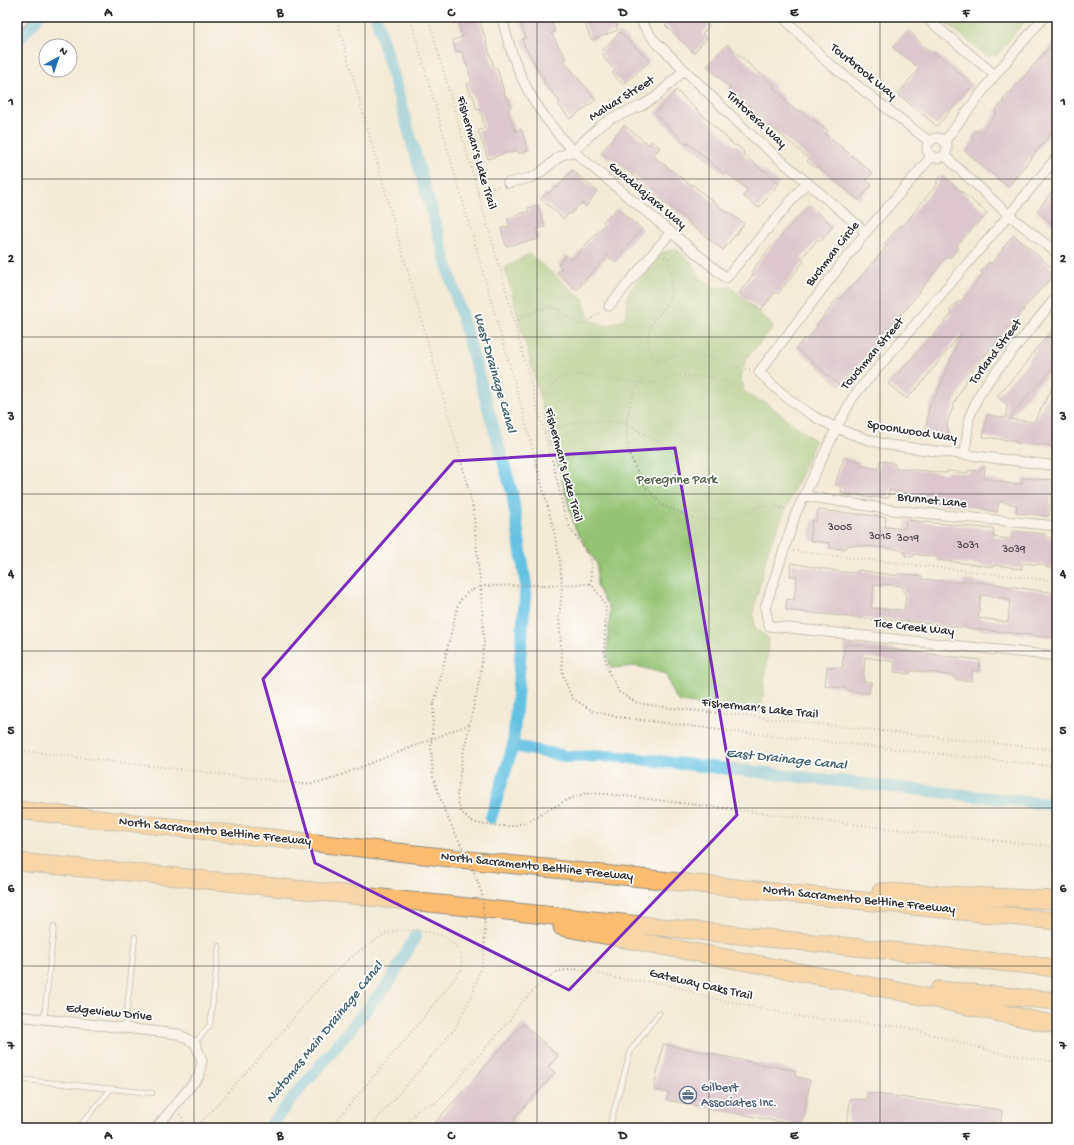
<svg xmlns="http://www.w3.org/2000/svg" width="1074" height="1145" viewBox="0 0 1074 1145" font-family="'Gochi Hand',sans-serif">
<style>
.green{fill:#94c473;stroke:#60784f}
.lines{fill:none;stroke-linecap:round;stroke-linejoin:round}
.canal{stroke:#63c1e1;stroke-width:12}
.building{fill:#c099c2;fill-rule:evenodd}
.lane-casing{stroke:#908b81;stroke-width:6}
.street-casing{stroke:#908b81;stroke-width:11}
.highway-casing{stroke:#908b81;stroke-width:19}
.path{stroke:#908b81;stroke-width:2;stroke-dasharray:1 3;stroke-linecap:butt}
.lane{stroke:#fff;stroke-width:4.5}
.street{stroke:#fff;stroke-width:9}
.highway{stroke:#fcbd6f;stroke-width:17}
.path-bridge{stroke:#908b81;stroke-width:2;stroke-dasharray:1 3;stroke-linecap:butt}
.marked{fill:none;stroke:#7b2cbf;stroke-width:3;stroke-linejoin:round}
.grid{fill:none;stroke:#2b2b2b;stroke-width:1;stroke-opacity:0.55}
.labels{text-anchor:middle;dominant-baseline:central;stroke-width:3.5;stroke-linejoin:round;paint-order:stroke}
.number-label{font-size:11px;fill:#504651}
.street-label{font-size:13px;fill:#2b2b2b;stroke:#fff}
.park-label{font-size:13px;fill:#506144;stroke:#fff}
.service-label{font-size:13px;fill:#4e5e75;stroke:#fff;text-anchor:start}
.water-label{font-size:14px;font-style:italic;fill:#3f606b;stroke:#fff}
.neatline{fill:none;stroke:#2b2b2b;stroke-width:1.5}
.grid-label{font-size:13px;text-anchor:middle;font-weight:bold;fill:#2b2b2b}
</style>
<rect width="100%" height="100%" fill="#fff"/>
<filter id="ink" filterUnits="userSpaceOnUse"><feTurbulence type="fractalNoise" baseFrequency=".025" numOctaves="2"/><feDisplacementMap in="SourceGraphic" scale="8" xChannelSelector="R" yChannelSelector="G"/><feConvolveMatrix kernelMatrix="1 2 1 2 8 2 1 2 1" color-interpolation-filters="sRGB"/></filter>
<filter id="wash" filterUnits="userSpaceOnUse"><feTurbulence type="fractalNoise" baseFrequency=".012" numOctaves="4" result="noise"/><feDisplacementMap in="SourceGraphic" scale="16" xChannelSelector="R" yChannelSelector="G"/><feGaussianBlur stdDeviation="0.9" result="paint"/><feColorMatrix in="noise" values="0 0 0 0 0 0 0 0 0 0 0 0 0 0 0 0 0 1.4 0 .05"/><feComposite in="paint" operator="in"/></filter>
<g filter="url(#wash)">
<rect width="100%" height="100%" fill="#f4ebd7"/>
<!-- green -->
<path class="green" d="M939 17H1028L997 55 987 56Z
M675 248 694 265 700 277 715 288 731 287 774 327 747 357 740 377 744 391 754 399 766 403 815 441 768 550 753 612 755 628 769 639 761 713 680 702 674 696 666 674 637 666 611 668 607 654 610 610 597 587V564L575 528 505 268 529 254 583 299 589 320 607 326 626 318 628 293 662 253Z"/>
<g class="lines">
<!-- canal -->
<path class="canal" d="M376 17 512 492 526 585 513 746 491 818
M17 42 38 17
M513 746 570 757 611 756 1057 805
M268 1128 391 980 416 935"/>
</g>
<g id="blocks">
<!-- building -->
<path class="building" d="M457 17H479L494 68H497L506 99 508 98 511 108 507 109 515 131 521 129 528 151 519 154 518 150 509 153V152L488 159 478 131 485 128 480 109 477 110 473 95H471L467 84 472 82 467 65H466L462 51 456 52 453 40 463 37Z
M520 17H550L555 32 551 33 566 59 563 60 596 100 570 119 558 104 560 102 544 83 545 82 524 45 522 39 526 38 522 27H521Z
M594 17H613L618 30 591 40 584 21Z
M672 17H700L709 26 702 34 707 38 694 53 665 25Z
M908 30 918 39 917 40 934 55 935 53 951 65 973 85 937 126 898 94 919 68 893 47Z
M620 32 650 61 623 85 612 73 615 70 603 58 605 56 601 52Z
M1057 38V127L1052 134 1051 133 1008 187 965 151 974 140 971 138 977 130 981 133 997 113 995 111 1004 100 1003 99 1008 93H1010Z
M727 44 760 74 761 73 775 86 773 88 786 99 784 101 797 112 799 110 811 120 812 119 828 131 825 134 873 173 866 180 872 185 859 200 817 166 816 168 807 161 809 159 792 144 770 126 768 128 761 122 763 119 736 95 735 97 728 90 731 88 707 66Z
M676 90 735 146 737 145 744 152 743 154 763 171 764 170 779 183 759 208 743 196 748 190 726 172 724 174 688 143 687 145 655 114Z
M624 125 649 145 652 141 660 148 653 156 691 185 692 184 727 213 728 212 744 224 723 250 690 224 691 223 638 181 639 180 610 157 609 159 601 153Z
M572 170 597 191 586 207 581 203 571 214 569 213 564 219 541 199 547 192 549 194 555 186 557 188Z
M942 175 987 213 979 223 978 222 970 231 957 246 959 248 950 258 948 256 935 271 906 309 882 334 884 336 875 346 874 345 840 386 796 348 805 338 807 340 818 326 817 325 833 305H832L838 298 840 299 849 288 850 289 881 253 887 246 884 244 900 226 902 227 913 214V213L938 183 936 182Z
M1057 185V228L1037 211Z
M538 205 545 227 536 229 539 239 506 246 501 228 510 226 508 218 520 215V214L529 211 528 208Z
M809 205 833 226 821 241 818 239 801 259 804 261 778 294 775 292 761 310 739 293 754 274 751 272 765 254Z
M617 208 642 229 621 254 622 255 616 262 608 256 593 272H592L577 290 557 273 562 268 558 265 566 255 572 260 605 224 603 222 609 215 611 216Z
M1014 235 1057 272 1023 309 1024 310 1016 320 1015 319 970 373 953 405 954 406 948 419 947 429 949 430 948 438 925 434 929 408 934 397 935 398 962 332 917 389 916 388 907 399 888 384 896 374 897 375 906 364H907L930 337 931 338 952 314 949 311 958 301 960 303 974 286V285L983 274 981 272 989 262 991 264 1002 250V249Z
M1057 324V360L1048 374 1022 402V404L1009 419 1034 422 1057 379V447L1043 444 1042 445 1016 443V441L983 437 987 415 1006 418 1007 405 997 396 1027 363 1035 350Z
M844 457 860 462 859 465 879 469 880 461 892 462V464H895V468L947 473V471L968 473V470L978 471 985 466 984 478 1016 485V483L1022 484V478L1053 480 1049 516 1016 513 1017 505 999 501 997 512 983 509V508L923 502 908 499V493L889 490 888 498 872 497V498L850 494V496L841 493 842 487 835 485Z
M818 510 886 517 885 527 896 528 905 529 906 520 994 529 993 537 1012 539 1013 531 1045 534V537L1057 538V569L1046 567V565L1022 563V569L1011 568V567L994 565V567L954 562 937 560 938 557 914 554 913 557 905 556V552L902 551V550L878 547 847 545 846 549 830 548V543L811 541 810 539 812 520 816 521Z
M791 563 842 572 857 573 858 570 897 576V574H903L922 576V579L963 583V580L1057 593V638L922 623 878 618V620L786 610 787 599 794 600 797 576H790ZM882 584 903 586V592L906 594 904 610 893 609V610L871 608 874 585 881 586ZM981 595 1010 599 1008 622 978 618Z
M845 644 980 660 979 670V671L972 670 971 681 954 679V676L936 673 917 671H910L909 674 894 672 895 662 865 657 863 681 871 682 869 693 845 690 846 688 825 685 827 667 842 668Z
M523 1024 558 1056 548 1067 555 1073 514 1118 516 1120 508 1128H430Z
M663 1044 796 1071 795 1077 810 1080 802 1126 667 1100 669 1093 654 1089Z
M867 1093 1002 1110 1000 1128H847L850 1099 866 1100Z"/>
</g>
</g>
<g filter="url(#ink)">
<use href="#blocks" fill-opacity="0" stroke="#908b81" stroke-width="1"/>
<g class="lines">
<defs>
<path id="lane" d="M44 1019 54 926
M125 1028 135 937
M195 1043 210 1025 219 946
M17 1079 152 1093
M78 1128 111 1089
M609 1128 631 1050 659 1013"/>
<path id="street" d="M502 17C514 73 534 109 573 151L726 278 807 182
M639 17 643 25 653 39 751 135 866 232
M783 17 827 62 930 142
M925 17 995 75
M17 27 25 17
M927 148a10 10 0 1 1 20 0a10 10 0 1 1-20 0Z
M944 142 995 75 1044 17
M944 155 1009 215 1057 253
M932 156 866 232 759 372C798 412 834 432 888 445L1057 466
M1057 157 1009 215 853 397 836 429 796 513 765 608 769 626 1057 656
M508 183 530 178 540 173 560 156 573 151 600 126 612 118 641 106 656 97 684 70
M609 306 671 232
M965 454 969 418 978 397 989 380 1057 296
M806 496 893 510 1057 526
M17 1016 178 1034 195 1043 202 1060 199 1076 156 1128"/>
<path id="highway" d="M17 810 487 862 1057 921
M17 862 149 874 1057 968
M881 892 1057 900
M562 927 893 990 1057 1025
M939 990 1057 1001"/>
</defs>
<!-- lane casing -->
<use href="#lane" class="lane-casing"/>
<!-- street casing -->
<use href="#street" class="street-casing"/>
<!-- highway casing -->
<use href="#highway" class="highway-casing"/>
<!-- path -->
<path class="path" d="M336 17 460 456 473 508 482 603 484 643 480 677 462 759 457 797 461 812 469 820 478 824 497 826H512L528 822 542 813 569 799 586 793 607 794 961 837 1057 847
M410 17 523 412 553 527 560 561 562 585 561 601 559 617 563 676 572 698 593 711 617 717 731 731 1057 767
M428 17 506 290 514 322 555 471 564 512 571 530 586 551 591 561V584L601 597 606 608 604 653 608 670 619 692 637 703 672 708 1057 750
M478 193 499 186
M664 257 669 258 674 256 678 251
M514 322C532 314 546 300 565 313 573 319 573 322 583 325L601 312
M658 362C646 347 644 333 657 317 661 311 667 306 669 299 674 286 670 272 669 258
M750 370 739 368 710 357 685 353 658 362 639 383 631 399 626 423 628 452 644 485 662 505 701 521 733 519 757 507 773 506 788 510
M549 387 560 379 573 375H583L639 383H651L675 375 710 377 722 380 736 387 744 385
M544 432 573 423 595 421 626 423 656 441 665 443
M793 551 1057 581
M434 704 458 604C467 591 471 589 486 586L591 584
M17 750 304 784 326 781 470 724
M180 1114 184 1120 183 1124 180 1128
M196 1128C221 1100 246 1073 271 1045 302 1009 330 969 370 944 377 939 385 933 394 931 404 929 429 931 439 935 455 941 463 952 462 969L418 1024 330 1128
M369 1128 431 1057
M405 1128 417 1111 425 1106 435 1103 445 1094 510 1020 521 1003 538 986 558 971 578 969 620 979 660 983 684 989 707 997 802 1017 904 1027 995 1052 1057 1062"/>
<!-- lane -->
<use href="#lane" class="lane"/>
<!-- street -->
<use href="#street" class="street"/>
<!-- highway -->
<use href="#highway" class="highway"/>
<!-- path-bridge -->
<path class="path-bridge" d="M431 1057 455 1028 473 993 484 956 485 929 482 894 474 872 445 812 433 777 431 747 434 704"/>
</g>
</g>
<!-- marked area -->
<path d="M0 0H1074V1145H0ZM675 448 737 815 569 990 315 863 263 679 454 461Z" fill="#f4ebd7" fill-opacity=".55" fill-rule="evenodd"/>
<path class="marked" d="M675 448 737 815 569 990 315 863 263 679 454 461Z"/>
<!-- grid -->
<path class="grid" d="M194 17V1128M365 17V1128M537 17V1128M709 17V1128M880 17V1128M17 179H1057M17 337H1057M17 494H1057M17 651H1057M17 808H1057M17 966H1057"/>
<!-- icons -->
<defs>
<symbol id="office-ring" viewBox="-11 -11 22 22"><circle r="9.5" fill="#fff" stroke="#5c6f8a" stroke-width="1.5"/><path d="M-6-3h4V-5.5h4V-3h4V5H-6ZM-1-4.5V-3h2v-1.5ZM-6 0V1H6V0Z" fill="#5c6f8a"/></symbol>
</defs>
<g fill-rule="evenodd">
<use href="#office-ring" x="678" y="1085" width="20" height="20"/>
</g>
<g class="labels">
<!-- number labels -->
<g class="number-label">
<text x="840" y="528">3005</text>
<text x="880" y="537">3015</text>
<text x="908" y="539">3019</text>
<text x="968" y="546">3031</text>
<text x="1014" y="550">3039</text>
</g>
<!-- street labels -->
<g class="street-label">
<text transform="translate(863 72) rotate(39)">Tourbrook Way</text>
<text transform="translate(622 99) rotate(-32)">Malvar Street</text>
<text transform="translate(756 120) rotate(43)">Tintorera Way</text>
<text transform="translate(476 153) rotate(74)">Fisherman’s Lake Trail</text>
<text transform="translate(647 196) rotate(40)">Guadalajara Way</text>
<text transform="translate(833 254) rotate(-52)">Buchman Circle</text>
<text transform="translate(996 352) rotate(-53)">Torland Street</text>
<text transform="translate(873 354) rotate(-50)">Touchman Street</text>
<text transform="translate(912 432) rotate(9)">Spoonwood Way</text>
<text transform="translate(563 465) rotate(75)">Fisherman’s Lake Trail</text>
<text transform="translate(932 501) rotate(6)">Brunnet Lane</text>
<text transform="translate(914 628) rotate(6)">Tice Creek Way</text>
<text transform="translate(760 709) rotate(6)">Fisherman’s Lake Trail</text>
<text transform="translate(215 832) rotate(6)">North Sacramento Beltline Freeway</text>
<text transform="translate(537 867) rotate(6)">North Sacramento Beltline Freeway</text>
<text transform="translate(859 900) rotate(6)">North Sacramento Beltline Freeway</text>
<text transform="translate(701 985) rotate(13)">Gateway Oaks Trail</text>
<text transform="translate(109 1013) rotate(6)">Edgeview Drive</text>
</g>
<!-- park labels -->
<g class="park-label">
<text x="677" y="480">Peregrine Park</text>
</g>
<!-- service labels -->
<g class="service-label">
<text x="701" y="1088">Gilbert<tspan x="701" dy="15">Associates Inc.</tspan></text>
</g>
<!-- water labels -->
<g class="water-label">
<text transform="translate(494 373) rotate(74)">West Drainage Canal</text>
<text transform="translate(786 760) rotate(6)">East Drainage Canal</text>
<text transform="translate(325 1033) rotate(-51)">Natomas Main Drainage Canal</text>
</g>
</g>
<!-- margin -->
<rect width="1074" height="1145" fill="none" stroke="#fff" stroke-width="44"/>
<!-- north arrow -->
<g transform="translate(58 58) rotate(40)"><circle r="19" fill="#ffffff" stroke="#aaaaaa"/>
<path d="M0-3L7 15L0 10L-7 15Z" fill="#1f6fb2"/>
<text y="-6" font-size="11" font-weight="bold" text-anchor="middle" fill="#2b2b2b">N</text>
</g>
<rect x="22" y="22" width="1030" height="1101" class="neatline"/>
<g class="grid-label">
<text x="108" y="16">A</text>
<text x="280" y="16">B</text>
<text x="451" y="16">C</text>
<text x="623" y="16">D</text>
<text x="794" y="16">E</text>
<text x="966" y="16">F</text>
<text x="11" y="105">1</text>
<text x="1063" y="105">1</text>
<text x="11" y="262">2</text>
<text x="1063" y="262">2</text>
<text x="11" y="420">3</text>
<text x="1063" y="420">3</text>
<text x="11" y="577">4</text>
<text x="1063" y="577">4</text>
<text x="11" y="734">5</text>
<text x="1063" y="734">5</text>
<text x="11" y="892">6</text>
<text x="1063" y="892">6</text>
<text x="11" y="1049">7</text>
<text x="1063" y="1049">7</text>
<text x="108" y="1139">A</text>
<text x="280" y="1139">B</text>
<text x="451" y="1139">C</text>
<text x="623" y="1139">D</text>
<text x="794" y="1139">E</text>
<text x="966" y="1139">F</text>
</g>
</svg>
